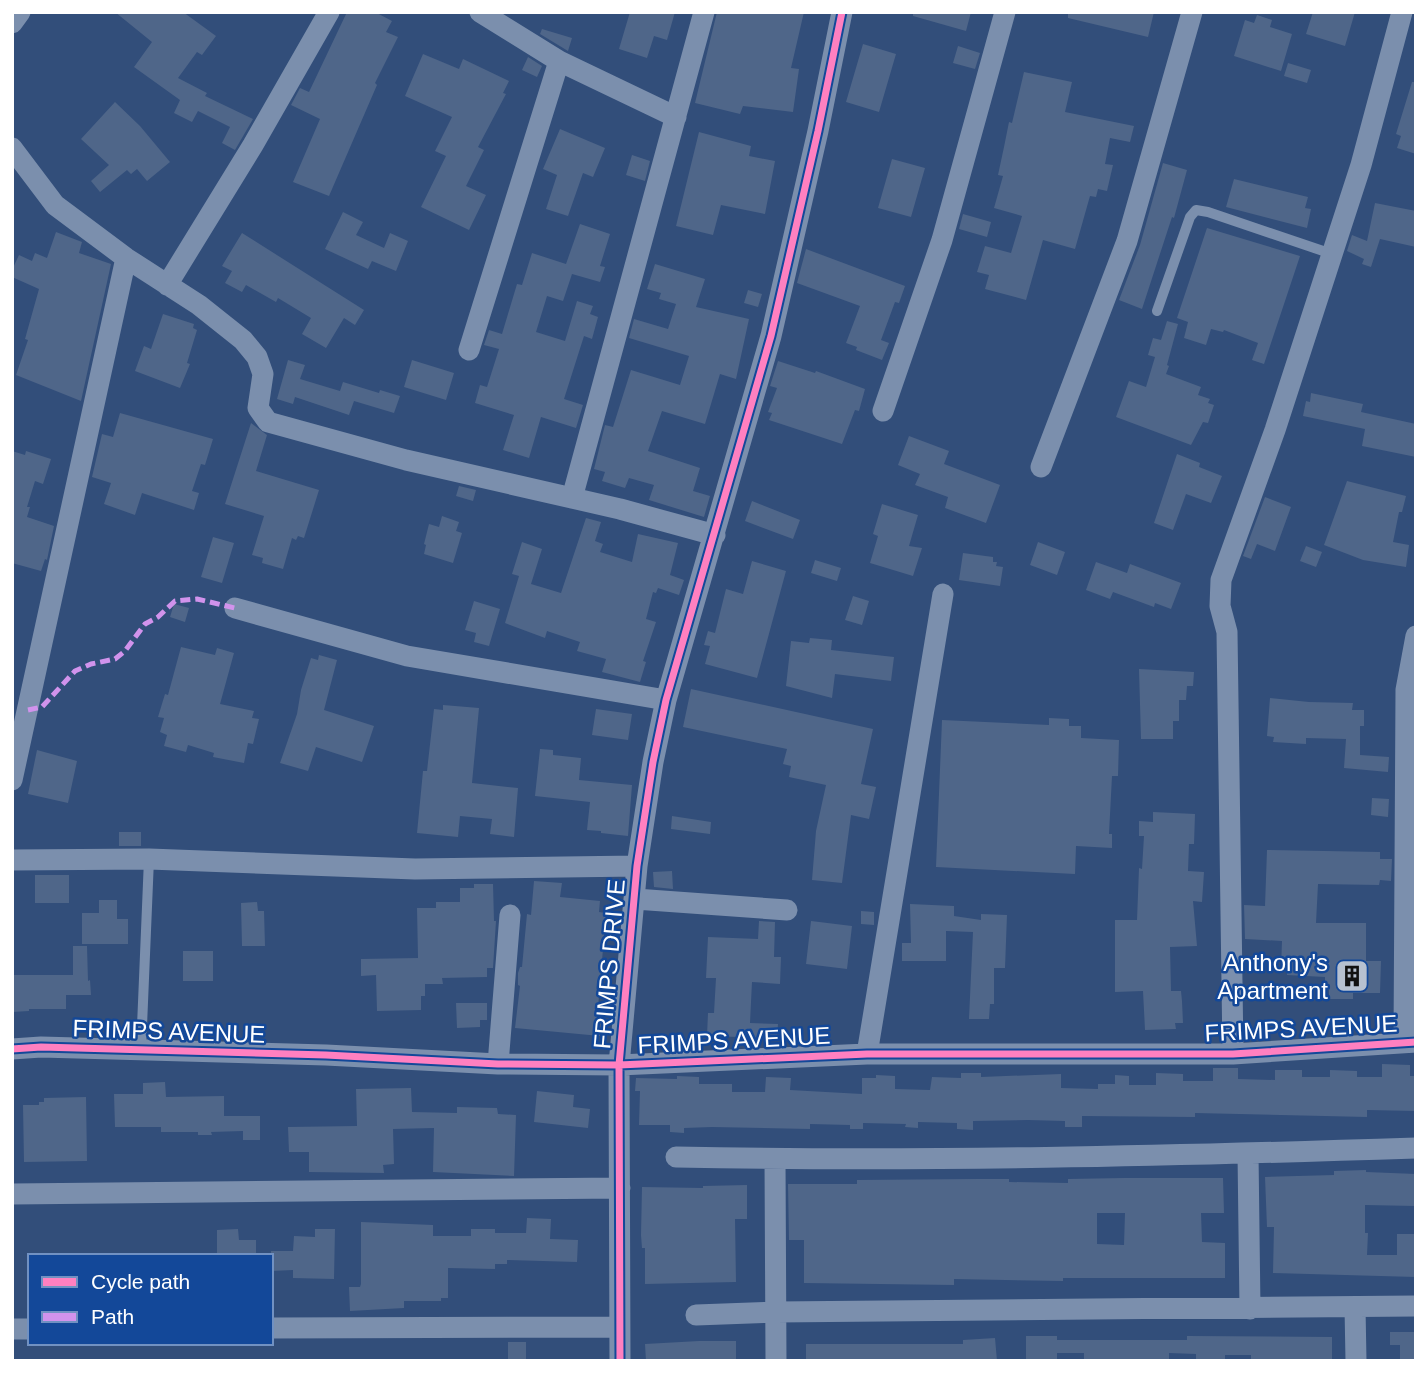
<svg xmlns="http://www.w3.org/2000/svg" width="1428" height="1373" viewBox="0 0 1428 1373" font-family="Arial,sans-serif">
<style>
.building{fill:#4f6689;fill-rule:evenodd}
.lines{fill:none;stroke-linecap:round;stroke-linejoin:round}
.service{stroke:#7b8fad;stroke-width:10}
.minor{stroke:#7b8fad;stroke-width:21}
.quiet{stroke:#d193ec;stroke-width:5;stroke-dasharray:10 5;stroke-linecap:butt}
.cycleway-casing{stroke:#134899;stroke-width:11}
.cycleway{stroke:#ff80c0;stroke-width:7}
.labels{text-anchor:middle;dominant-baseline:central;stroke-width:5;stroke-linejoin:round;paint-order:stroke}
.poi-label{font-size:24px;fill:#fff;stroke:#134899;text-anchor:end}
.street-label{font-size:24px;fill:#fff;stroke:#134899}
</style>
<rect width="100%" height="100%" fill="#324e7a"/>
<!-- building -->
<path class="building" d="M115 12H183L216 36 202 55 197 52 178 78 207 93 205 96 253 119 235 150 222 143 230 127 198 111 192 122 174 113 180 100 134 67 152 42Z
M347 12H375L392 21 386 32 398 37 375 83 377 85 329 196 293 182 320 119 291 105 300 88 309 92Z
M630 12H675L667 40 654 36 647 58 619 49Z
M717 12H804L791 68 799 69 793 112 743 106 740 114 695 103Z
M913 12H971L966 31 913 16Z
M1068 12H1154L1148 37 1068 18Z
M1313 12H1355L1345 46 1306 34Z
M1257 15 1272 20 1270 27 1292 34 1281 71 1234 56 1245 20 1254 23Z
M542 29 572 38 568 51 540 34Z
M863 44 896 54 879 112 846 102Z
M958 46 980 53 975 69 953 63Z
M423 54 459 69 463 59 509 81 503 93 506 94 478 147 484 150 466 186 486 195 469 230 421 207 446 156 435 151 452 117 405 96Z
M528 57 542 66 537 77 522 70Z
M1288 63 1311 70 1307 83 1284 76Z
M1024 72 1072 82 1065 112 1134 126 1130 142 1110 138 1105 164 1113 165 1107 191 1098 189 1096 197 1090 196 1075 249 1043 240 1026 300 985 289 989 275 977 272 985 246 1011 253 1022 216 994 208 1003 176 998 175 1004 147 1009 122 1012 123Z
M1412 82H1416V154L1397 148 1401 136 1396 134Z
M115 102 140 126 170 162 147 181 137 169 131 174 127 170 100 192 91 181 109 165 81 139Z
M560 129 605 148 593 177 583 173 568 216 546 209 557 175 543 169Z
M699 132 751 146 749 156 775 161 765 214 721 205 713 235 676 226Z
M632 155 650 161 645 181 626 175Z
M892 159 925 168 911 217 878 208Z
M1163 163 1187 170 1174 218 1172 217 1142 309 1119 300 1140 245Z
M1234 179 1308 197 1305 208 1311 209 1307 228 1226 207Z
M1375 203 1416 211V247L1380 239 1371 267 1362 264 1364 259 1347 251 1352 235 1367 241Z
M343 212 363 222 356 235 384 248 390 233 408 241 396 271 372 261 368 269 325 249Z
M963 214 991 222 987 237 959 229Z
M580 224 610 234 600 266 605 267 600 282 572 274 563 301 547 296 536 332 565 341 577 301 593 306 590 314 598 317 592 339 584 336 564 399 583 405 576 428 541 417 529 458 503 450 514 415 475 403 480 385 487 387 499 349 484 345 489 330 502 334 517 284 522 285 532 253 566 264Z
M1207 228 1300 256 1264 364 1252 360 1258 343 1224 330 1223 332 1211 329 1206 345 1184 338 1188 322 1177 318Z
M56 232 82 242 79 253 111 264 81 401 16 375 28 340 25 339 39 289 12 277V270L19 255 32 261 35 253 47 258Z
M242 233 364 310 355 325 344 318 326 348 302 334 311 318 278 298 276 302 246 285 242 292 225 283 232 271 222 266Z
M806 249 905 286 899 303 895 302 881 340 889 343 882 360 856 350 857 347 846 343 860 306 797 283Z
M655 264 705 279 696 307 749 319 736 379 720 374 705 424 662 411 648 451 700 468 693 491 710 496 704 517 649 500 654 485 629 478 625 488 602 481 605 472 594 469 605 425 613 427 631 370 680 385 689 356 629 338 634 319 668 329 676 304 659 299 661 293 647 289Z
M748 290 762 294 758 307 744 303Z
M163 314 194 324 193 328 197 330 187 363 190 364 180 388 135 371 144 346 151 349Z
M1167 321 1178 324 1167 365 1169 366 1166 374 1201 387 1198 395 1210 399 1208 403 1214 405 1208 423 1203 422 1191 445 1116 417 1129 381 1146 387 1155 357 1148 355 1153 338 1161 340Z
M288 360 305 365 300 379 340 391 343 382 379 393 380 390 400 396 394 413 354 401 349 415 295 397 293 404 277 399Z
M412 360 454 373 446 400 404 387Z
M778 361 815 373 816 371 865 389 859 411 855 410 842 444 769 420 772 413 768 412 777 388 770 386Z
M1311 393 1363 404 1361 412 1416 424V457L1362 446 1365 429 1303 416 1306 401 1310 402Z
M120 413 213 439 205 465 201 464 192 491 199 493 194 510 142 493 135 515 104 504 111 483 92 477 102 434 113 437Z
M251 423 267 435 256 471 319 490 304 538 298 536 296 540 292 538 283 569 262 563 263 558 252 555 264 516 225 504Z
M909 436 949 451 944 464 1000 485 986 523 945 508 948 497 915 485 920 474 898 465Z
M12 451 25 455 26 451 51 459 43 484 35 481 27 507H30L27 517 54 526 47 560 45 559 41 571 12 563Z
M1177 454 1200 463 1199 467 1222 476 1211 503 1186 494 1173 530 1154 523Z
M1347 481 1406 496 1402 512H1399L1393 542 1409 545 1406 567 1363 560 1324 545Z
M459 486 476 490 473 501 456 496Z
M1265 497 1291 507 1275 551 1257 544 1251 559 1243 556Z
M752 501 800 520 793 539 745 521Z
M882 504 918 515 909 546 922 548 913 576 870 563 878 536 873 534Z
M442 516 459 522 456 531 462 533 453 563 424 554 426 545 424 544 429 524 439 527Z
M586 518 601 522 595 541 603 544 600 552 632 562 638 534 678 543 670 575 684 580 679 595 658 588 656 593 653 592 646 619 656 622 643 661 646 662 640 682 602 672 606 659 577 651 580 642 547 631 545 638 505 623 519 576 512 574 522 542 542 549 531 584 561 593Z
M213 537 234 543 222 583 201 577Z
M1038 542 1065 552 1057 575 1030 565Z
M1306 546 1322 552 1316 567 1300 561Z
M963 553 993 557V562H997L996 566 1003 567 1000 586 959 580Z
M815 560 841 568 837 581 811 573Z
M752 561 786 571 757 678 705 664 710 646 704 645 708 631 715 633 726 589 743 594Z
M1096 562 1127 573 1130 564 1181 583 1171 609 1155 603 1154 607 1113 592 1110 599 1086 590Z
M853 596 869 601 862 625 845 620Z
M474 601 500 609 489 646 474 642 476 633 465 630Z
M174 604 189 608 185 622 170 617Z
M810 638 832 640 831 650 894 657 891 681 835 674 832 698 786 686 791 641 809 643Z
M181 647 215 655 217 648 234 653 220 704 254 711 252 718 259 719 253 744 248 743 244 763 213 757 214 753 188 745 186 752 164 746 167 735 160 732 164 718 158 717 165 694 168 695Z
M319 655 337 660 324 710 374 726 362 762 316 747 308 771 280 763 297 714 301 690 311 658 318 660Z
M1139 669 1194 672 1193 686H1187L1186 700H1179V721H1173V739H1141Z
M691 689 873 729 861 784 876 787 869 819 851 815 842 883 812 880 816 831 826 785 789 777 791 766 783 764 787 749 683 727Z
M1270 698 1309 702 1353 703 1352 710H1364V726H1360V755L1389 757 1388 772 1344 768 1346 739 1306 738V744L1273 742 1274 737 1267 736Z
M443 705 479 708 472 783 518 788 514 837 490 834 492 819 460 816 458 837 417 833 423 771H427L434 709 443 710Z
M596 709 632 714 628 740 592 735Z
M1049 718 1069 719V726H1081V738L1119 740 1118 776H1112L1109 834H1112V848L1076 846 1075 874 936 867 942 720 1049 725Z
M540 749 553 750V755L581 758 579 780 632 785 628 836 601 833V831L587 830 590 802 535 796Z
M37 750 77 761 68 803 28 794Z
M1372 798 1389 799 1388 817 1371 815Z
M1153 812 1195 814 1194 844H1189L1188 871 1204 872 1202 902 1193 901 1197 946 1170 947 1171 991H1181L1182 1001 1183 1023H1175L1176 1029 1145 1030 1143 991 1115 992V920H1137L1139 868 1142 869 1144 836H1139V821L1153 822Z
M672 816 711 822 710 834 671 829Z
M119 832H141V846H119Z
M1267 850 1380 852V859H1392L1391 881 1380 880 1379 885 1318 884 1316 923H1366V961H1381L1380 993H1353V999H1329V990H1325V977L1287 975V968H1281L1282 941 1245 939 1244 905 1265 906Z
M672 871 673 889 654 887 653 872Z
M35 875H69V903H35Z
M534 881 562 883 560 897 600 901 599 912 606 913 597 1020H601L600 1036 515 1028 520 986 518 985V973L520 967H522L527 914 531 915Z
M474 884H493L494 921H496L493 968H487V977L442 978 443 984H425V996H421V1010L377 1011 376 975 361 976V959L418 958 417 908H436V902H460V888H474Z
M99 900H117V919H128V944H82V913H99Z
M257 902 258 911H264L265 946H242L241 903Z
M910 904 954 906V916L981 920V914L1007 915 1005 968H994V1004H990L989 1019H969L973 932 946 931V961H902V943H911Z
M861 911 874 912V925L861 924Z
M759 921 775 922 774 957H781L780 984 752 982 750 1023 778 1024 777 1038 707 1036 708 1013H714L716 978H706L708 937 758 939Z
M811 921 852 926 847 969 806 964Z
M73 946H87L88 981 90 980 91 995H66V1009H29V1011L12 1012V975H73Z
M183 951H213V981H183Z
M456 1003H487V1020H480V1027L457 1028Z
M1382 1064 1410 1065V1076H1416V1111L1367 1110V1117L1195 1113V1117L1082 1116V1127H1065V1121L1028 1120 973 1121V1130L957 1129V1123L918 1122V1128L905 1127 906 1124 863 1123V1129H850V1125L810 1124V1129L712 1127 684 1128V1133L670 1132V1125H639L640 1091H635L636 1078 677 1079V1076L699 1077V1084H732V1092H765L766 1077 791 1078 790 1090 862 1094V1078H876V1075L895 1076V1089L930 1090 932 1077 961 1078V1073H981V1077L1061 1074V1088L1098 1089V1084H1115V1075L1129 1076V1085H1156V1073L1183 1074V1081H1213V1068H1238V1079L1275 1080V1070H1302V1077H1330V1070L1357 1071V1077H1382Z
M165 1082 166 1097 224 1096V1116H260V1140H243V1131L211 1132 212 1135H198V1132H161V1127H115L114 1094H143V1083Z
M411 1088 412 1112 457 1113V1107L497 1108 498 1114 516 1115 514 1176 433 1172 434 1128 393 1129 394 1164 383 1165 384 1173 309 1172V1152H289L288 1127 357 1126 356 1089Z
M537 1091 574 1095 573 1107 590 1109 588 1128 534 1122Z
M86 1097 87 1161 24 1162 23 1105H39V1102H44V1098Z
M1366 1170V1172L1416 1174V1206L1365 1205V1233H1368L1367 1255H1397V1234H1416V1277L1273 1273 1274 1227H1267L1265 1177 1334 1175V1171Z
M1124 1178H1223L1224 1213H1201L1202 1242 1225 1243V1278H1063V1281L954 1279V1285L804 1283V1240H789L788 1184H857V1180L976 1179H1009V1182L1068 1183V1179ZM1097 1213H1125L1124 1245 1097 1244Z
M747 1185V1219H735L736 1282 645 1284V1248H642L641 1235 642 1187 703 1188V1186Z
M527 1218 551 1219 550 1239 578 1240 577 1262 507 1260V1264H495V1269L448 1268V1298H441V1301H404V1308L350 1311 349 1287H360L361 1284V1222L433 1225V1236H471V1229H495V1233H526Z
M238 1229 239 1240H256V1256H217V1230Z
M315 1229H335L334 1279 293 1278V1270L271 1271V1251H293L294 1236 315 1237Z
M1390 1332H1416V1361H1400V1345H1390Z
M1026 1336H1057V1340H1187V1336L1332 1337V1361H1251V1355H1225V1361H1196V1354L1169 1353V1361H1084V1353H1057V1361H1026Z
M995 1338 997 1361H806V1344H963V1340Z
M699 1341H736V1361H646L645 1344Z
M508 1342H526V1359H508Z"/>
<g class="lines">
<!-- service -->
<path class="service" d="M1157 311 1190 217 1196 210 1208 212 1332 254
M141 1050 149 859"/>
<!-- minor -->
<path class="minor" d="M480 12 559 61 676 117
M12 23 20 12
M12 148 55 205 126 258 199 305 243 340 257 357 263 374 258 408 268 422 406 460 620 509 715 535
M167 285 253 145 329 12
M469 350 559 61
M883 411 942 240 1005 12
M1041 467 1127 241 1192 12
M572 498 704 12
M235 608 407 656 666 700
M12 780 126 258
M12 860 149 859 415 869 637 866
M635 899 787 910
M1404 1042 1406 690 1416 636
M12 1049 41 1047 326 1055 498 1064 619 1065 867 1054H1233L1416 1042
M867 1054 943 594
M1233 1054 1227 632 1220 606 1221 580 1275 430 1361 165 1402 12
M498 1064 510 915
M1248 1153 1250 1309
M676 1157C922 1162 1169 1156 1416 1148
M775 1159 776 1361
M12 1194 620 1188
M1355 1307 1356 1361
M696 1315 776 1312 1416 1306
M271 1328 618 1327
M12 1329H30
M620 1361 619 1065 637 866 653 762 666 700 771 336 818 131 842 12"/>
<!-- quiet -->
<path class="quiet" d="M28 710 42 707 75 671 91 664 115 659 125 651 145 624 158 617 175 601 197 599 235 608"/>
<defs>
<path id="cycleway" d="M12 1049 41 1047 326 1055 498 1064 619 1065 867 1054H1233L1416 1042
M620 1361 619 1065 637 866 653 762 666 700 771 336 818 131 842 12"/>
</defs>
<!-- cycleway casing -->
<use href="#cycleway" class="cycleway-casing"/>
<!-- cycleway -->
<use href="#cycleway" class="cycleway"/>
</g>
<!-- icons -->
<defs>
<symbol id="building-square" viewBox="-11 -11 22 22"><rect x="-9" y="-9" width="18" height="18" rx="4" fill="#b7c1d0" stroke="#134899"/><path d="M-4-6H4V6H1V3H-1V6H-4ZM-2.5-4.3h1.7v1.8h-1.7ZM.8-4.3h1.7v1.8H.8ZM-2.5-1h1.7V.8h-1.7ZM.8-1h1.7V.8H.8Z" fill="#111"/></symbol>
</defs>
<g fill-rule="evenodd">
<use href="#building-square" x="1333" y="957" width="38" height="38"/>
</g>
<g class="labels">
<!-- poi labels -->
<g class="poi-label">
<text x="1328" y="962">Anthony's<tspan x="1328" dy="28">Apartment</tspan></text>
</g>
<!-- street labels -->
<g class="street-label">
<text transform="translate(609 964) rotate(-85)">FRIMPS DRIVE</text>
<text transform="translate(1301 1028) rotate(-3)">FRIMPS AVENUE</text>
<text transform="translate(169 1031) rotate(2)">FRIMPS AVENUE</text>
<text transform="translate(734 1040) rotate(-3)">FRIMPS AVENUE</text>
</g>
</g>
<!-- border -->
<rect width="1428" height="1373" fill="none" stroke="#ffffff" stroke-width="28"/>
<!-- legend -->
<rect x="28" y="1254" width="245" height="91" fill="#134899" stroke="#7191c2" stroke-width="2"/>
<rect x="42" y="1277" width="35" height="10" fill="#ff80c0" stroke="#7191c2" stroke-width="2"/>
<text x="91" y="1289" font-size="21" fill="#ffffff">Cycle path</text>
<rect x="42" y="1312" width="35" height="10" fill="#d193ec" stroke="#7191c2" stroke-width="2"/>
<text x="91" y="1324" font-size="21" fill="#ffffff">Path</text>
</svg>
